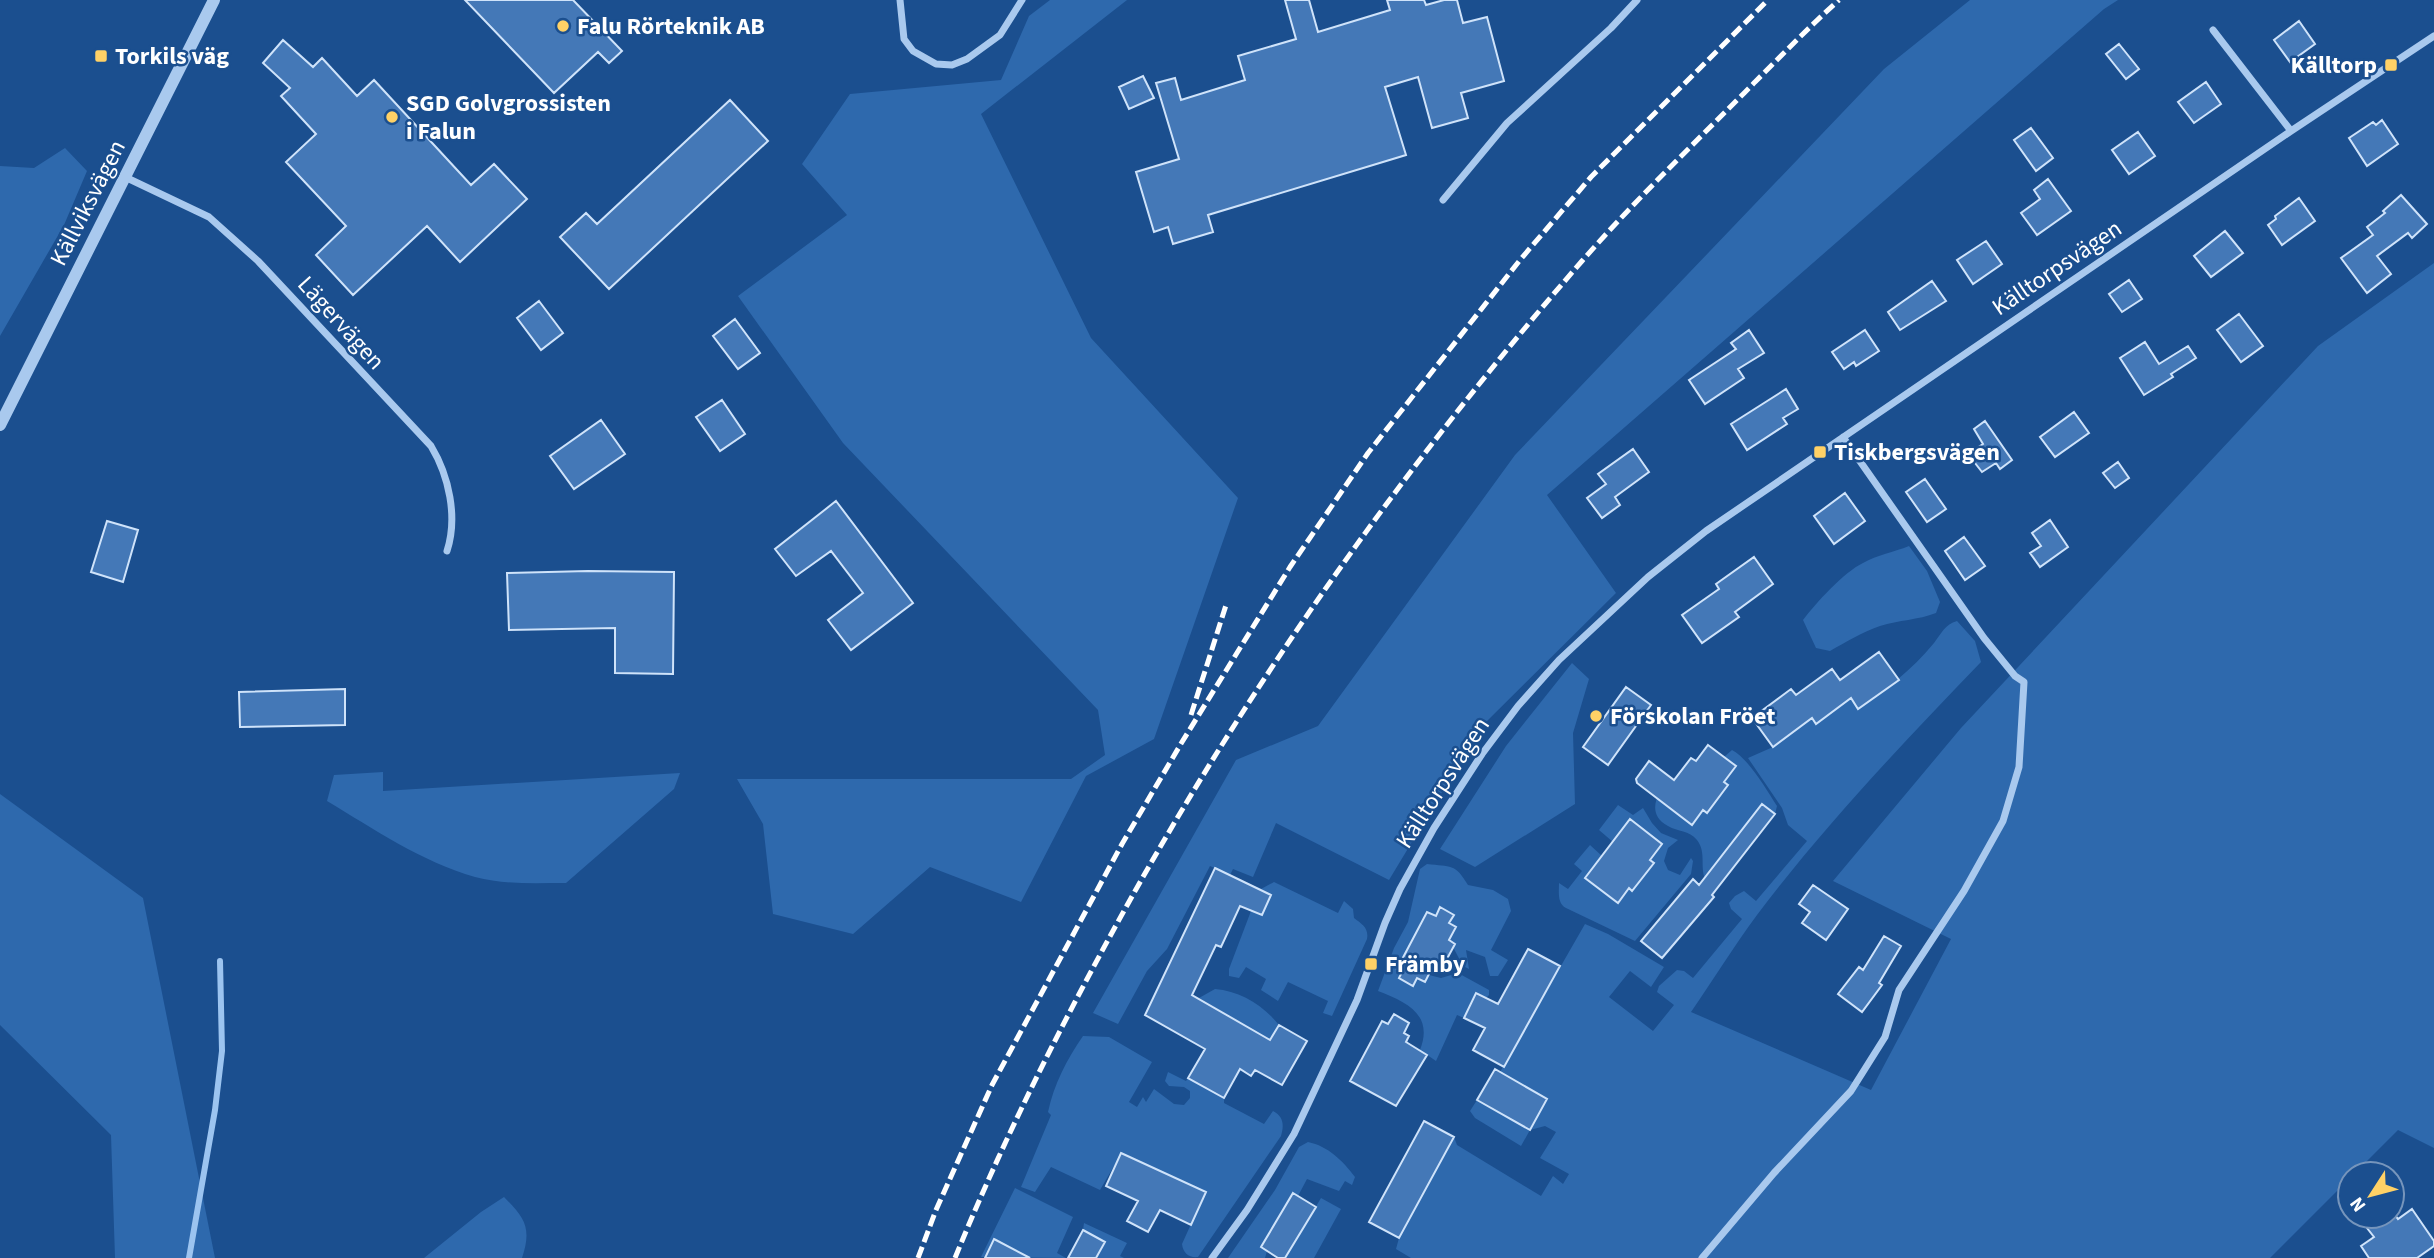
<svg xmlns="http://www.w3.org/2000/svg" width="2434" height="1258" viewBox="0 0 2434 1258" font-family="'Source Sans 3',sans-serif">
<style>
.green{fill:#2e69ad}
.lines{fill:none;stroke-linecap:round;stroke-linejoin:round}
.stream{stroke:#9cc4f0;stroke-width:6}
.building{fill:#4478b7;stroke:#cfe3fa;stroke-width:2}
.minor{stroke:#a9c9ee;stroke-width:7}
.tertiary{stroke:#a9c9ee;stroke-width:12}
.rail{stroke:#fff;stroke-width:5;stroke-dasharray:12 5;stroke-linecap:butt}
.poi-dot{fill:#ffd166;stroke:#1b4f8f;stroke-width:2.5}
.labels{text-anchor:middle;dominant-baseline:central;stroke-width:5;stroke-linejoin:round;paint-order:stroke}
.poi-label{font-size:24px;font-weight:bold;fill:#fff;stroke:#1b4f8f;text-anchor:start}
.street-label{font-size:24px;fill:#fff;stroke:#1b4f8f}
</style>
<rect width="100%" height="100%" fill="#1b4f8f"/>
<!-- green -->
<path class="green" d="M1050 0H1127L981 114 1091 338 1238 498 1154 739 1086 776 1021 902 930 867 853 934 773 914 763 824 737 779H1071L1105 755 1098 710 843 443 738 296 847 215 802 164 850 94 1001 80 1029 16Z
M1970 0H2118L2104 9 1547 495 1616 593 1482 726 1389 880 1276 823 1253 877 1233 869 1230 875 1210 866 1167 949 1147 971 1118 1024 1093 1013 1236 760 1318 726 1515 455 1884 69Z
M65 148 87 171 64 225 0 336V166L34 168Z
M2434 263V1148L2398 1130 2354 1174H2350V1178L2270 1258H1411L1396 1249 1399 1238 1454 1137 1457 1145 1541 1196 1553 1176 1563 1184 1569 1174 1540 1158 1556 1132 1545 1126 1530 1130 1521 1146 1475 1118 1470 1111 1477 1100 1530 1130 1547 1099 1500 1072 1585 924 1608 934 1664 967 1651 987 1630 971 1609 997 1653 1031 1674 1005 1657 992 1659 986 1677 970 1684 971 1693 978 1742 919 1731 909 1729 903 1735 896 1744 891 1756 901 1807 841 1788 825 1782 808 1748 758 1773 747 1812 718 1816 723 1851 698 1859 709C1886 689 1912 670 1934 643 1941 634 1945 624 1957 621L1975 641 1981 662C1903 743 1825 825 1757 915 1734 946 1713 980 1691 1012L1871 1090 1951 939 1833 881 1961 728 2318 346Z
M1909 546 1927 571 1940 602 1936 613C1918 620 1899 620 1880 626 1862 632 1846 642 1830 651L1816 648 1803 620C1816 603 1844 572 1863 563 1877 555 1894 552 1909 546Z
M1572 663 1589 679 1573 733 1575 804 1475 867 1440 849 1506 746Z
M1732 750C1749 759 1766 789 1777 806L1775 814 1762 804 1706 881C1699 868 1707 853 1697 840 1689 830 1678 832 1668 826 1644 813 1659 791 1670 776L1703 810 1728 785 1724 782V757Z
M383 772V791L680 773 674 789 566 883C536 883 505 885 475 877 422 862 374 829 327 801L334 775Z
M0 794 143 898 215 1258H115L111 1135 0 1025Z
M1618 805 1633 815 1643 808 1652 823 1661 833 1678 840 1668 848 1664 861 1668 870 1680 875 1691 858 1693 861 1691 874 1635 941 1566 908C1557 903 1559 892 1559 883L1568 889 1582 871 1574 864 1590 845 1602 856 1632 891 1654 863 1613 842 1599 830Z
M1427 864C1451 867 1455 863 1468 885L1493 890 1508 899 1511 911 1491 950 1508 960 1498 976H1490L1485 957 1466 950 1469 969 1463 966 1453 947 1455 944 1449 940V923L1453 915 1441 908 1436 916 1427 912 1398 968 1402 972 1399 979 1413 985 1417 978 1425 982 1429 975 1441 978 1458 973 1489 990V995L1486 998 1476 993 1464 1018 1457 1015 1436 1061 1420 1050C1434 1014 1406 1002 1378 991L1394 948 1408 922 1420 869Z
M1274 882 1338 913 1344 901 1353 909 1354 918C1362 924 1369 928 1367 939L1332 1016 1323 1013 1328 1001 1288 982 1278 1001 1261 990 1266 979 1246 967 1239 978 1229 976V969L1251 911 1262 915 1271 894 1261 889Z
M1215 989C1240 991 1263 1005 1279 1025L1270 1040 1199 998Z
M1083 1036 1109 1037 1152 1062 1129 1102 1137 1107 1143 1097 1146 1102 1154 1089 1174 1104 1184 1105 1190 1098V1091L1184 1087 1169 1086 1165 1081 1168 1072 1186 1081 1188 1078 1224 1098V1103L1264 1124 1273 1111C1284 1117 1284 1125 1281 1136L1198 1257C1189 1258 1183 1253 1182 1244L1205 1193 1121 1154 1100 1190 1051 1167 1035 1192 1021 1187 1051 1115 1048 1112C1054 1084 1067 1059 1083 1036Z
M1308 1142C1328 1146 1343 1161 1355 1177L1352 1185 1345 1181 1339 1191 1307 1179 1298 1196 1293 1193 1261 1247 1267 1251 1265 1258H1228L1275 1190 1299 1147Z
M1015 1188 1073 1217 1057 1253 1066 1258 981 1257Z
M504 1197C525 1218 532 1228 522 1258H424L481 1212Z
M1321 1198 1341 1209 1314 1258H1285Z
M1084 1223 1127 1243 1120 1256 1124 1258H1096L1104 1242 1083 1230Z"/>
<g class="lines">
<!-- stream -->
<path class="stream" d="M189 1258 215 1110 222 1051 220 961"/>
</g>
<!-- building -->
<path class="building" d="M465 0H573L622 51 609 63 598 52 554 93Z
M1285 0H1309L1318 32 1390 10 1387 0H1424L1426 5 1444 0H1457L1463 23 1487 17 1504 81 1461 93 1468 118 1432 128 1418 77 1385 87 1406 155 1208 215 1213 232 1173 244 1168 227 1154 232 1136 172 1179 159 1156 83 1175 78 1181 100 1245 80 1238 56 1296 39Z
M2299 21 2315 44 2290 62 2274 40Z
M283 40 313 67 322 58 357 96 374 80 471 185 494 164 527 199 460 262 427 226 353 295 316 255 346 226 286 162 316 134 281 96 290 88 263 63Z
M2119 44 2139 69 2126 79 2106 54Z
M1143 76 1154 98 1129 109 1119 87Z
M2206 82 2221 104 2194 123 2178 102Z
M730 100 768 141 609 289 560 237 586 213 597 224Z
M2382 120 2398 144 2367 166 2349 138 2373 122 2376 125Z
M2031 128 2053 158 2036 171 2014 140Z
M2138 132 2155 156 2129 174 2112 150Z
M2048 179 2071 211 2037 235 2021 213 2040 199 2034 190Z
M2401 195 2427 224 2412 238 2408 233 2377 256 2391 274 2367 293 2341 258 2373 235 2367 227 2385 213 2383 211Z
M2299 198 2315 221 2282 245 2268 225 2276 219 2275 216Z
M2225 231 2243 253 2211 277 2194 256Z
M1986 241 2002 264 1973 284 1957 260Z
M2129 280 2142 299 2122 312 2109 294Z
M1932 281 1946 301 1900 330 1888 312Z
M539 301 563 333 541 350 517 318Z
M2239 314 2263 346 2241 362 2217 330Z
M735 319 760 353 738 369 713 336Z
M1749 330 1764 353 1738 369 1744 378 1705 404 1689 380 1736 349 1731 343Z
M1865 330 1879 351 1856 366 1854 362 1844 369 1832 352Z
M2145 342 2159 364 2188 346 2196 358 2171 374 2173 377 2144 395 2120 358Z
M1786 389 1798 409 1783 418 1787 424 1747 450 1731 424Z
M722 400 745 434 720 451 696 417Z
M2074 412 2089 433 2055 457 2040 437Z
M601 420 625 454 574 489 550 456Z
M1985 421 2012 460 2000 469 1996 463 1982 472 1968 454 1983 444 1974 429Z
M1633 449 1649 472 1615 497 1620 505 1602 518 1587 498 1606 484 1598 474Z
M2118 462 2129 478 2115 488 2103 473Z
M1925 479 1946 509 1927 522 1906 492Z
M1845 493 1865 521 1834 544 1814 516Z
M836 501 913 603 851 650 828 620 863 593 831 551 796 576 775 549Z
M2050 520 2068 547 2040 567 2030 553 2041 546 2032 533Z
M107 521 138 530 123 582 91 572Z
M1964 537 1985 566 1965 580 1945 551Z
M1754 557 1773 584 1735 612 1739 617 1702 643 1682 615 1719 589 1716 584Z
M588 571 674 572 673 674 615 673V628L509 630 507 573Z
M1879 652 1899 680 1858 709 1851 698 1816 724 1812 718 1773 747 1752 718 1791 689 1796 695 1832 669 1840 680Z
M1626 687 1651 705 1608 765 1583 747Z
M345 689V725L240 727 239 692Z
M1708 745 1736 766 1724 782 1728 785 1707 813 1703 810 1692 825 1637 783 1636 779 1649 761 1674 780 1691 758 1696 761Z
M1762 804 1775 814 1712 895 1714 897 1662 958 1641 941 1693 879 1699 885Z
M1630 819 1662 844 1650 860 1654 863 1632 891 1629 888 1618 903 1585 878Z
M1215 868 1271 895 1262 915 1240 906 1221 947 1216 945 1192 995 1270 1040 1279 1025 1307 1041 1282 1085 1255 1070 1251 1076 1240 1069 1224 1098 1188 1078 1205 1049 1145 1015Z
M1813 885 1848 909 1826 940 1802 923 1810 912 1799 904Z
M1440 907 1454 915 1449 923 1456 927 1449 940 1455 944 1441 970 1433 966 1425 982 1417 978 1413 986 1399 978 1402 972 1397 969 1427 912 1436 916Z
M1884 936 1901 946 1879 983 1882 985 1862 1012 1838 994 1859 967 1863 970Z
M1528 949 1560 966 1504 1067 1473 1050 1485 1028 1464 1018 1476 993 1498 1004Z
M1394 1014 1409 1023 1404 1033 1409 1036 1406 1042 1427 1055 1396 1106 1350 1081 1382 1021 1388 1024Z
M1495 1069 1547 1099 1530 1130 1477 1100Z
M1424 1121 1454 1137 1399 1238 1369 1222Z
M1121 1153 1206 1192 1191 1225 1160 1210 1148 1232 1127 1221 1138 1201 1106 1186Z
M1293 1193 1316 1207 1285 1258H1278L1261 1247Z
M2412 1209 2434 1241V1246L2417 1258H2369L2361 1246 2374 1237 2367 1228 2383 1216H2392V1211L2398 1219Z
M1083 1230 1105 1242 1096 1258H1068Z
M994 1239 1030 1258H985Z"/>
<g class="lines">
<!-- minor -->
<path class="minor" d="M900 0 904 39 913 51 936 64 952 65 967 59 1000 35 1022 0
M2213 30 2291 131
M125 177 209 217 258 261 431 446C449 476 458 517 447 551
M1443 200 1507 123 1611 28 1637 0
M1212 1258 1247 1210 1294 1134 1357 1000 1385 923 1400 889 1434 828 1482 754 1518 706 1559 660 1648 577 1706 531 2291 131 2434 36
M1702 1258 1774 1173 1851 1091 1885 1037 1899 990 1964 891 2003 821 2019 767 2024 682 2015 676 1984 638 1843 437"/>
<!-- tertiary -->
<path class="tertiary" d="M0 425 214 0"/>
<!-- rail -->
<path class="rail" d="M1191 715 1227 602
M918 1258 936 1210 992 1085 1122 844 1182 742 1290 567 1368 453 1520 260 1591 177 1768 0
M955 1258C1001 1145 1056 1035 1114 929 1245 689 1403 467 1582 261 1637 198 1697 141 1755 82 1783 54 1810 26 1839 0"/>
</g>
<!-- markers -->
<g class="poi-dot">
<circle cx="563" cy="26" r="7"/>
<rect x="94" y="49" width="14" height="14" rx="3.5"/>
<rect x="2384" y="58" width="14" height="14" rx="3.5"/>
<circle cx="392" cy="117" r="7"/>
<rect x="1813" y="445" width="14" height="14" rx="3.5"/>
<circle cx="1596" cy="716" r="7"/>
<rect x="1364" y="957" width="14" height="14" rx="3.5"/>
</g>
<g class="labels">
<!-- poi labels -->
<g class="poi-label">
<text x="577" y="26">Falu Rörteknik AB</text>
<text x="115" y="56">Torkils väg</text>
<text x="2377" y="65" text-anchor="end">Källtorp</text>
<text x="406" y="103">SGD Golvgrossisten<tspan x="406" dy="28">i Falun</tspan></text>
<text x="1834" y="452">Tiskbergsvägen</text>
<text x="1610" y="716">Förskolan Fröet</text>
<text x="1385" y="964">Främby</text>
</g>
<!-- street labels -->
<g class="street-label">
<text transform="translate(88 203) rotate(-63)">Källviksvägen</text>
<text transform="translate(2057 268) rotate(-34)">Källtorpsvägen</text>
<text transform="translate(341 323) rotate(48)">Lägervägen</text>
<text transform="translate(1443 783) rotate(-57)">Källtorpsvägen</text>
</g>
</g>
<!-- north arrow -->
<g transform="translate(2371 1195) rotate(234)"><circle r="33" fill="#1b4f8f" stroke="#7695bc" stroke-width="2"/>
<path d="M0-5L12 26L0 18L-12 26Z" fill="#ffd166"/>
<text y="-10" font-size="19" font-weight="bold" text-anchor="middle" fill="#ffffff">N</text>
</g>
</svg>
